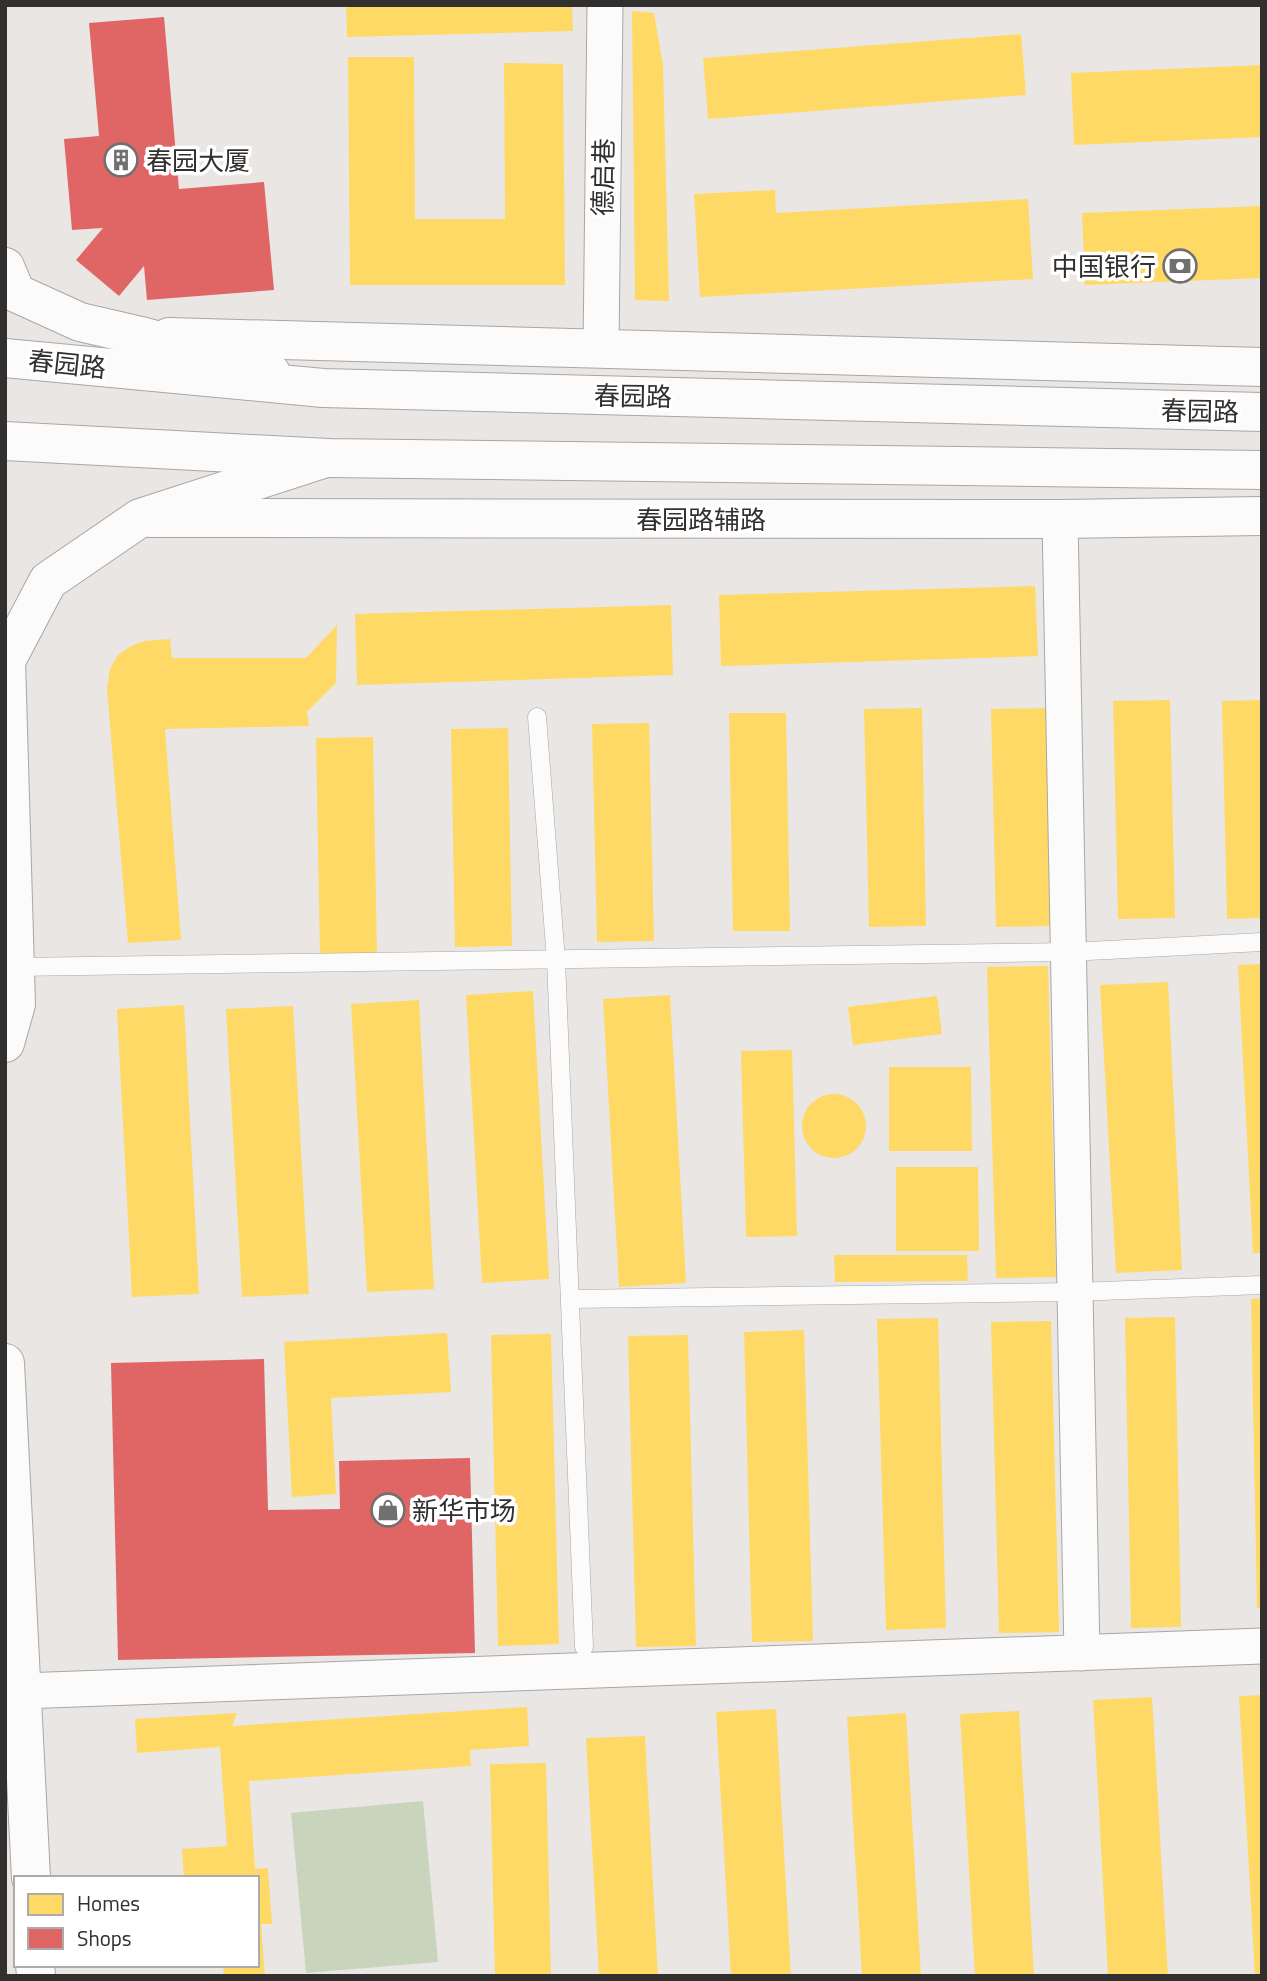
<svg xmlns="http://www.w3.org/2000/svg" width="1267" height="1981" viewBox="0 0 1267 1981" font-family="'Titillium Web','Noto Sans SC',sans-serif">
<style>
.green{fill:#c8d4bb}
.homes{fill:#ffd966}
.shops{fill:#e06666}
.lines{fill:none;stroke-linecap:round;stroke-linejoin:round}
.service-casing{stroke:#a9a6a4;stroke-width:19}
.minor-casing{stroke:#a9a6a4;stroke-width:37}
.tertiary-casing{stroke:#a9a6a4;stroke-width:40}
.secondary-casing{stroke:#a9a6a4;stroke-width:40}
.primary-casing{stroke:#a9a6a4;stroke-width:40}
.service{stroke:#fcfbfb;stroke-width:18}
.minor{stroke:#fcfbfb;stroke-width:35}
.tertiary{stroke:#fcfbfb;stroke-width:38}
.secondary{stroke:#fcfbfb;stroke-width:38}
.primary{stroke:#fcfbfb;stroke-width:38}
.labels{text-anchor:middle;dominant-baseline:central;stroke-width:7;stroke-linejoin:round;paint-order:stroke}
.poi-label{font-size:26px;fill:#32302f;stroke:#fff;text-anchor:start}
.street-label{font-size:26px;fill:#32302f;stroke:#fff}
</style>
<rect width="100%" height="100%" fill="#eae6e4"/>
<!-- green -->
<path class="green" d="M423 1801 438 1962 306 1973 291 1813Z"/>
<!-- homes -->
<path class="homes" d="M346 5H572L573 31 347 37Z
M632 11 654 13 663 65 669 301 635 300Z
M1021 34 1026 95 708 119 703 58Z
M348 57H414L415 219H505L504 63 563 64 565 285H350Z
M1262 65V137L1074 145 1071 73Z
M775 190 776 213 1028 199 1033 279 700 297 694 194Z
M1262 206V278L1085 285 1082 213Z
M1035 586 1038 656 721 666 719 595Z
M671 605 673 675 357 685 355 614Z
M337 625 336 683 307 712 309 726 165 729 181 940 128 943 107 688 110 669 118 655 131 646 145 641 170 639 172 658H306Z
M1170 700 1175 918 1118 919 1113 701Z
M1262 700V918L1227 919 1222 701Z
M922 708 926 926 869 927 864 709Z
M1048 708 1053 926 996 927 991 709Z
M729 713H786L790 931H733Z
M649 723 654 941 597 942 592 724Z
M508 728 512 946 455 947 451 729Z
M373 737 377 955 320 956 316 738Z
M1262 964V1253H1253L1238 965Z
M1048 966 1056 1277 996 1278 987 967Z
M1168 982 1182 1270 1116 1273 1100 985Z
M533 991 549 1279 482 1283 466 995Z
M670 995 686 1283 619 1287 603 999Z
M937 996 942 1034 853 1045 848 1007Z
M419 1000 434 1289 367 1292 351 1004Z
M184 1005 199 1294 132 1297 117 1009Z
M293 1006 309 1294 242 1297 226 1009Z
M792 1050 797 1236 746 1237 741 1051Z
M889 1067H971L972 1151H889Z
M802 1126a32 32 0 1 1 64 0a32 32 0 1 1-64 0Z
M896 1167H978L979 1251H896Z
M834 1255H967L968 1281 835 1282Z
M1262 1298V1608H1257L1251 1299Z
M1175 1317 1181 1627 1131 1628 1125 1318Z
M938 1318 946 1628 886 1630 877 1319Z
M1051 1321 1059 1632 999 1633 991 1322Z
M804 1330 813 1641 752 1642 744 1332Z
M447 1333 451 1392 331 1398 336 1494 292 1497 284 1342Z
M551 1334 559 1644 498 1646 491 1335Z
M688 1335 696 1646 636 1647 628 1336Z
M1262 1695V1976H1255L1239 1696Z
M1152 1697 1168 1976H1108L1093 1700Z
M527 1707 529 1746 470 1750 471 1766 249 1781 255 1869 268 1868 272 1924H261L265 1976H224L223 1965H257V1878H184L182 1849 227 1846 220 1747 137 1753 135 1719 237 1713 232 1726Z
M776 1709 791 1976H731L716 1712Z
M1019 1711 1034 1976H975L960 1714Z
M906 1713 921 1976H862L847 1717Z
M645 1736 658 1976H599L586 1738Z
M546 1763 551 1976H495L490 1764Z"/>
<!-- shops -->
<path class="shops" d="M164 17 179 189 264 182 274 290 147 300 144 266 119 296 76 260 103 228 72 230 64 139 99 136 89 23Z
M264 1359 268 1510 340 1509 339 1461 470 1458 475 1653 118 1660 111 1363Z"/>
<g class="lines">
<defs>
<path id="service" d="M537 717 556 960 584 1647
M15 967 1069 952 1262 942
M570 1299 1075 1292 1262 1285"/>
<path id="minor" d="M601 349 605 5
M1060 519 1082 1653
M21 1691 1262 1646"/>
<path id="tertiary" d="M169 337 1262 367
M149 518 1060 519 1262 516"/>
<path id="secondary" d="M5 267 16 293 80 322 145 337 271 373
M5 1043 16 1004 6 661 48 581 140 518 326 458
M5 1363 31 1878
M35 1965 36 1976"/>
<path id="primary" d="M5 358 323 388 1262 412
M5 441 328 458 1262 470"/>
</defs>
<!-- service casing -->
<use href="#service" class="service-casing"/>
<!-- minor casing -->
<use href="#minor" class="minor-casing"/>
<!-- tertiary casing -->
<use href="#tertiary" class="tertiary-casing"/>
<!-- secondary casing -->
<use href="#secondary" class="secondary-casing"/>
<!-- primary casing -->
<use href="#primary" class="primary-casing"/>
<!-- service -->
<use href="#service" class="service"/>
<!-- minor -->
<use href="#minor" class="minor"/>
<!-- tertiary -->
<use href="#tertiary" class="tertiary"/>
<!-- secondary -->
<use href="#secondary" class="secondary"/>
<!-- primary -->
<use href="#primary" class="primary"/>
</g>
<!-- icons -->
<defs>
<symbol id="building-ring" viewBox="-11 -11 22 22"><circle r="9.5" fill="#fff" stroke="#72706e" stroke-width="1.5"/><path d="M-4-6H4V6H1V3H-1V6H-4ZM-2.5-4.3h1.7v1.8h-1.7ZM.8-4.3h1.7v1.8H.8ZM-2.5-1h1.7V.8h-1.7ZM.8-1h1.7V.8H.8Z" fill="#72706e"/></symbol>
<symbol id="bank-ring" viewBox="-11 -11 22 22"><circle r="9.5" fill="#fff" stroke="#72706e" stroke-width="1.5"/><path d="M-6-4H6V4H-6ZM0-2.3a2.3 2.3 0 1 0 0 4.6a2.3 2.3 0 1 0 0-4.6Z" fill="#72706e"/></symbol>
<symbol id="shop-ring" viewBox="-11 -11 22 22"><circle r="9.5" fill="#fff" stroke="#72706e" stroke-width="1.5"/><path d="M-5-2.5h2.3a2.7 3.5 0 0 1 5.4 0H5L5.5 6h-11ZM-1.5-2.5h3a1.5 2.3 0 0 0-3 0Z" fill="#72706e"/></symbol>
</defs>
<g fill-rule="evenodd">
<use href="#building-ring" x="102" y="141" width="38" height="38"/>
<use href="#bank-ring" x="1161" y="247" width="38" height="38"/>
<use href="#shop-ring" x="369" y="1491" width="38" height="38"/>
</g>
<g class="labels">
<!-- poi labels -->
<g class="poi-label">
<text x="146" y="160">春园大厦</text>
<text x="1156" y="266" text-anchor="end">中国银行</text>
<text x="412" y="1510">新华市场</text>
</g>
<!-- street labels -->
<g class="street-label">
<text transform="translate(603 177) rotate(-89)">德启巷</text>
<text transform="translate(67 364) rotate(6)">春园路</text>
<text transform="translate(633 396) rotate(1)">春园路</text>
<text transform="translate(1200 411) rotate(1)">春园路</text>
<text x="701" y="519">春园路辅路</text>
</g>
</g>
<!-- border -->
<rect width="1267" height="1981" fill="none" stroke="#32302f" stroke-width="14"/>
<!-- legend -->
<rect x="14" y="1876" width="245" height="91" fill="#ffffff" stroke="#adacac" stroke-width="2"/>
<rect x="28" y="1894" width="35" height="21" fill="#ffd966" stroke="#adacac" stroke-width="2"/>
<text x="77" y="1911" font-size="21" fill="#32302f">Homes</text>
<rect x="28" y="1928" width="35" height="21" fill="#e06666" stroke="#adacac" stroke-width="2"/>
<text x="77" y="1946" font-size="21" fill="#32302f">Shops</text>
</svg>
